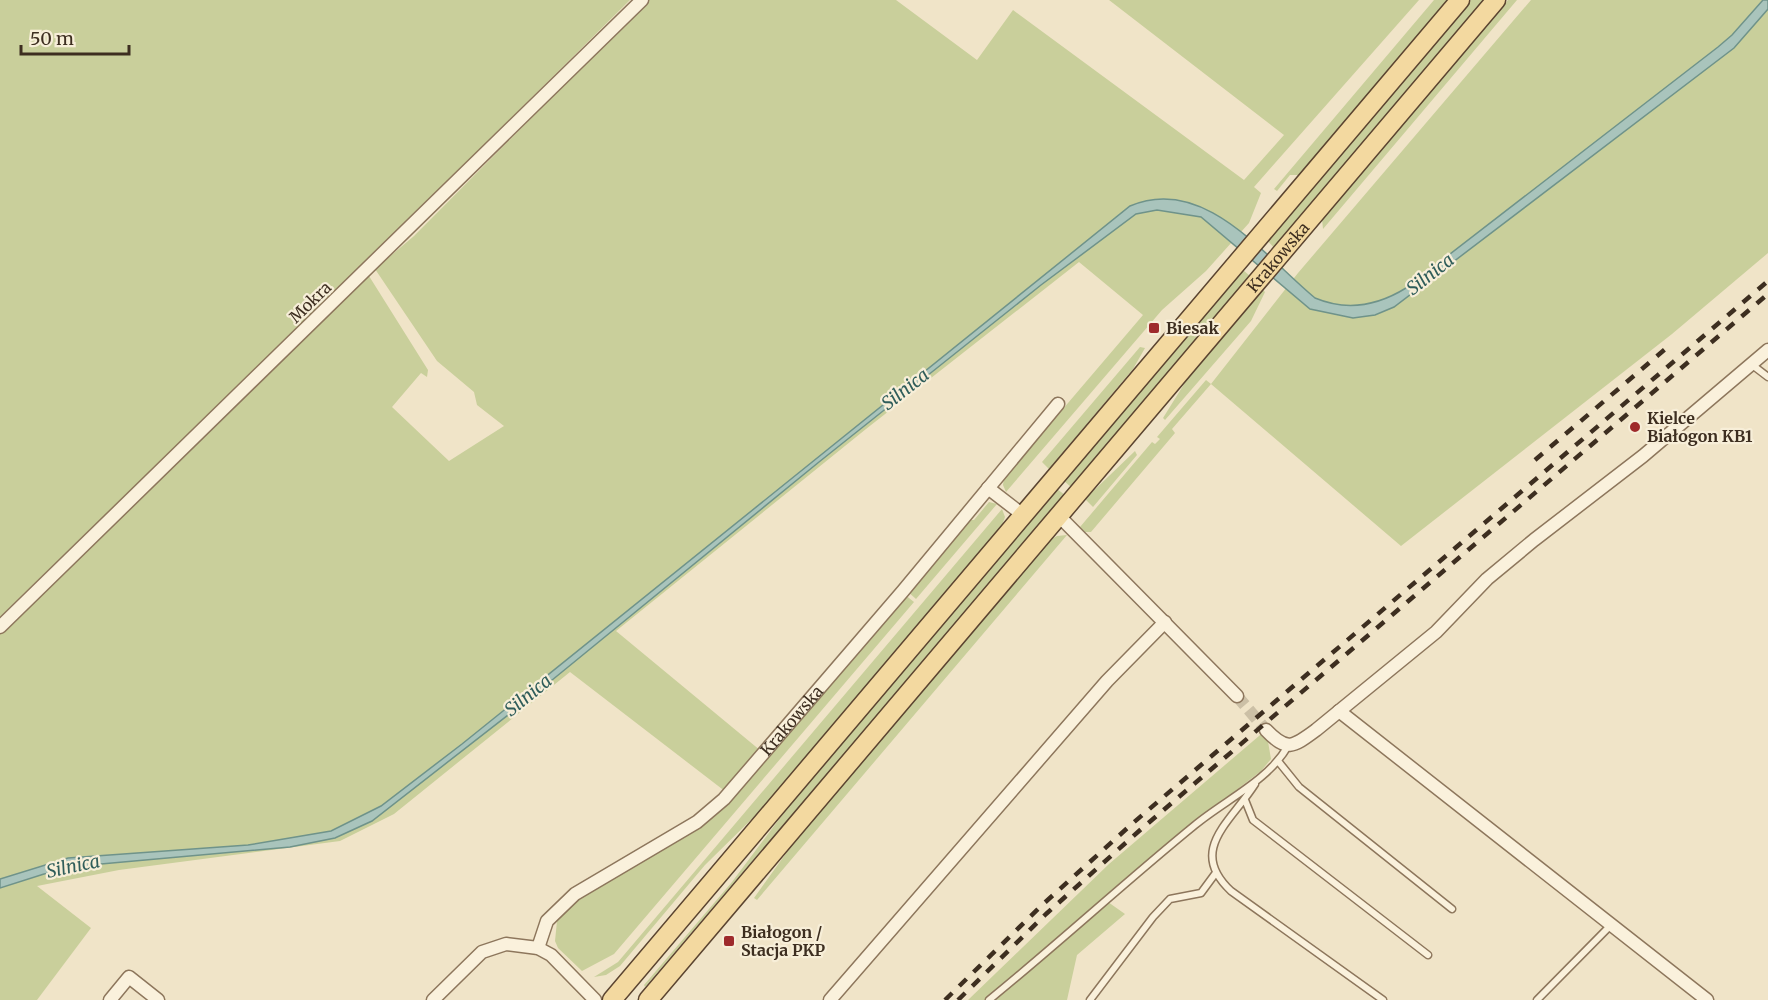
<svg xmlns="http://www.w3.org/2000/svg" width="1768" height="1000" viewBox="0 0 1768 1000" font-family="Merriweather,serif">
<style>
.green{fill:#c9cf9b}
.water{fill:#a9c4bc;stroke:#6f938a;stroke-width:1.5}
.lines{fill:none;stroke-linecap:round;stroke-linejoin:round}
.street-tunnel{stroke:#ccc0a6;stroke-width:12;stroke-dasharray:12 6;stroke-linecap:butt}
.lane-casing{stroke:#8d765c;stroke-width:9}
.street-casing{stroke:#8d765c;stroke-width:15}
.primary-casing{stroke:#5b4430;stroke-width:21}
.lane{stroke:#faf1dc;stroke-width:6}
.street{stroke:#faf1dc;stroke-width:12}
.primary{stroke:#f3d9a0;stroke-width:18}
.rail{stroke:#3d2e20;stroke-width:4.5;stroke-dasharray:10 10;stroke-linecap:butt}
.poi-dot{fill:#9e2a2b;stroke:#f7eed8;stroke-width:2}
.labels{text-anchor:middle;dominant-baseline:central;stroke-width:4.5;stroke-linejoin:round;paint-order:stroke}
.street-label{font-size:16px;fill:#3d2e20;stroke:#f7eed8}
.poi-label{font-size:16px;font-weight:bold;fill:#3d2e20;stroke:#f7eed8;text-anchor:start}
.water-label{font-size:18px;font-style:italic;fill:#2f5d5a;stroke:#f7eed8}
</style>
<rect width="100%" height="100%" fill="#f0e4c8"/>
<!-- green -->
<path class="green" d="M0 0H630L400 228 0 617Z
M649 0H896L977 60 1013 10 1244 180 1284 135 1109 0H1419L1254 187 1261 193 1249 223 1206 271 1162 310 1006 492 1003 485 1004 478 1143 315 1079 262 866 429 616 631 761 751 726 792 570 672 394 814 340 841 119 870 37 886 91 928 37 1000H0V634L369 276 428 370 427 377 421 373 392 407 449 461 504 426 477 405 474 392 437 361 375 269 414 236Z
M1434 0H1447L1300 175H1290L1277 191 1274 189Z
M1471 0H1485L1274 248 1268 241Z
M1508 0H1517L1323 229 1322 219Z
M1531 0H1768V253L1672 334 1401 546 1211 384 1172 429 1175 433 1091 532H1085L1080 527 1152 442 1155 444 1160 439 1157 437 1206 380 1211 384 1298 273Z
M1243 270 1250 276 1071 487 1064 481Z
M1263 290 1265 292 1251 321 1165 420 1163 418 1186 381Z
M1140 347 1145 348 1133 369 1049 469 1042 462Z
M1135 451 1137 455 1093 507 1085 499Z
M1057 489 1065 495 645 987 644 985 732 882 795 798Z
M989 502 997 504 916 599 907 591 968 520H974Z
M1002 509 1005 517 1001 528 764 807 705 865 620 966 606 975 594 977 618 962Z
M1067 535 757 900 754 898 792 845 1050 540 1057 536Z
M904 594 914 602 614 954 582 971 558 948 555 941 557 921 567 904 714 817 768 758Z
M1266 730 1271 759 1261 771 1169 842 986 1000H968L1109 864Z
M1108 902 1125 914 1077 955 1067 1000H993Z"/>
<!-- water -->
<path class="water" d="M1763 0H1768V9L1734 48 1394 307 1375 315 1353 318 1310 309 1201 217 1157 210 1136 214 1041 285 819 462 535 694 372 821 335 838 290 847 101 864 44 874 0 888V879L68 858 248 845 331 831 381 806 462 744 1130 206C1204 174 1265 257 1315 298 1346 311 1377 306 1406 288L1718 47 1732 35Z"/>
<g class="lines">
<!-- street-tunnel -->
<path class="street-tunnel" d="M1237 696 1266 730"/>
<defs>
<path id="lane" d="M1751 364 1768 377
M1278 761 1299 787 1452 909
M1255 784C1231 822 1187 850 1231 891L1383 1000
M1245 800 1253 820 1428 955
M989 1000C1059 943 1125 882 1195 825 1225 800 1268 781 1288 746
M1090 1000 1153 917 1170 899 1201 893 1215 874
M1537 1000 1611 925"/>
<g id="street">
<path d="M988 488 1023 515"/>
<path d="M1059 516 1237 696"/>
<path d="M0 627 642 0"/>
<path d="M1339 711 1707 1000"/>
<path d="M1266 730C1287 752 1293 747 1316 730L1436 632 1487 579 1534 540 1643 456 1768 350"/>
<path id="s1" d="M538 948 547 921 575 894 697 822 724 799 903 591 1058 404"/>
<path d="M110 1000 129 977 158 1000"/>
<path d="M433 1000 482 952 506 944 538 948 551 955 595 1000"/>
<path d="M830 1000 1107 681 1165 622"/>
</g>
<g id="primary">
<path d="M612 1000 1460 0"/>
<path id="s2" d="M648 1000 1496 0"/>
</g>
</defs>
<!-- lane casing -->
<use href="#lane" class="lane-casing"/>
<!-- street casing -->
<use href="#street" class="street-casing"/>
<!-- primary casing -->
<use href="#primary" class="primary-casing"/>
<!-- lane -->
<use href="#lane" class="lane"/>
<!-- street -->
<use href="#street" class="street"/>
<!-- primary -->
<use href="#primary" class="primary"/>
<!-- rail -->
<path class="rail" d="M1535 460 1670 345
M945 1000 1041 906 1133 823 1768 281
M958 1000 1046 914 1139 831 1768 294"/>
</g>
<!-- markers -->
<g class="poi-dot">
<rect x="1148" y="322" width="12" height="12" rx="3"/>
<circle cx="1635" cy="427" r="6"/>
<rect x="723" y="935" width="12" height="12" rx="3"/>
</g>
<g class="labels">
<!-- street labels -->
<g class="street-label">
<text stroke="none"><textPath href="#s2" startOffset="974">Krakowska</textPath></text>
<text transform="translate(310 302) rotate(-44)">Mokra</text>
<text stroke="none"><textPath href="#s1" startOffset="348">Krakowska</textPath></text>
</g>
<!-- poi labels -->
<g class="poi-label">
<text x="1166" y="328">Biesak</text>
<text x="1647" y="418">Kielce<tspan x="1647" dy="18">Białogon KB1</tspan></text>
<text x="741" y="932">Białogon /<tspan x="741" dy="18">Stacja PKP</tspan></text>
</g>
<!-- water labels -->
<g class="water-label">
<text transform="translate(1430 274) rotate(-38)">Silnica</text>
<text transform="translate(905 389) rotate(-38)">Silnica</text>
<text transform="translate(528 695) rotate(-39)">Silnica</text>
<text transform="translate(73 866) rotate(-12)">Silnica</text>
</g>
</g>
<!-- scale -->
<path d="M21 45v9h108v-9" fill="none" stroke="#3d2e20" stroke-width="3"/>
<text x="30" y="45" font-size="18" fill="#3d2e20" stroke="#f7eed8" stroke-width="4.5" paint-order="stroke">50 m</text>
</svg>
